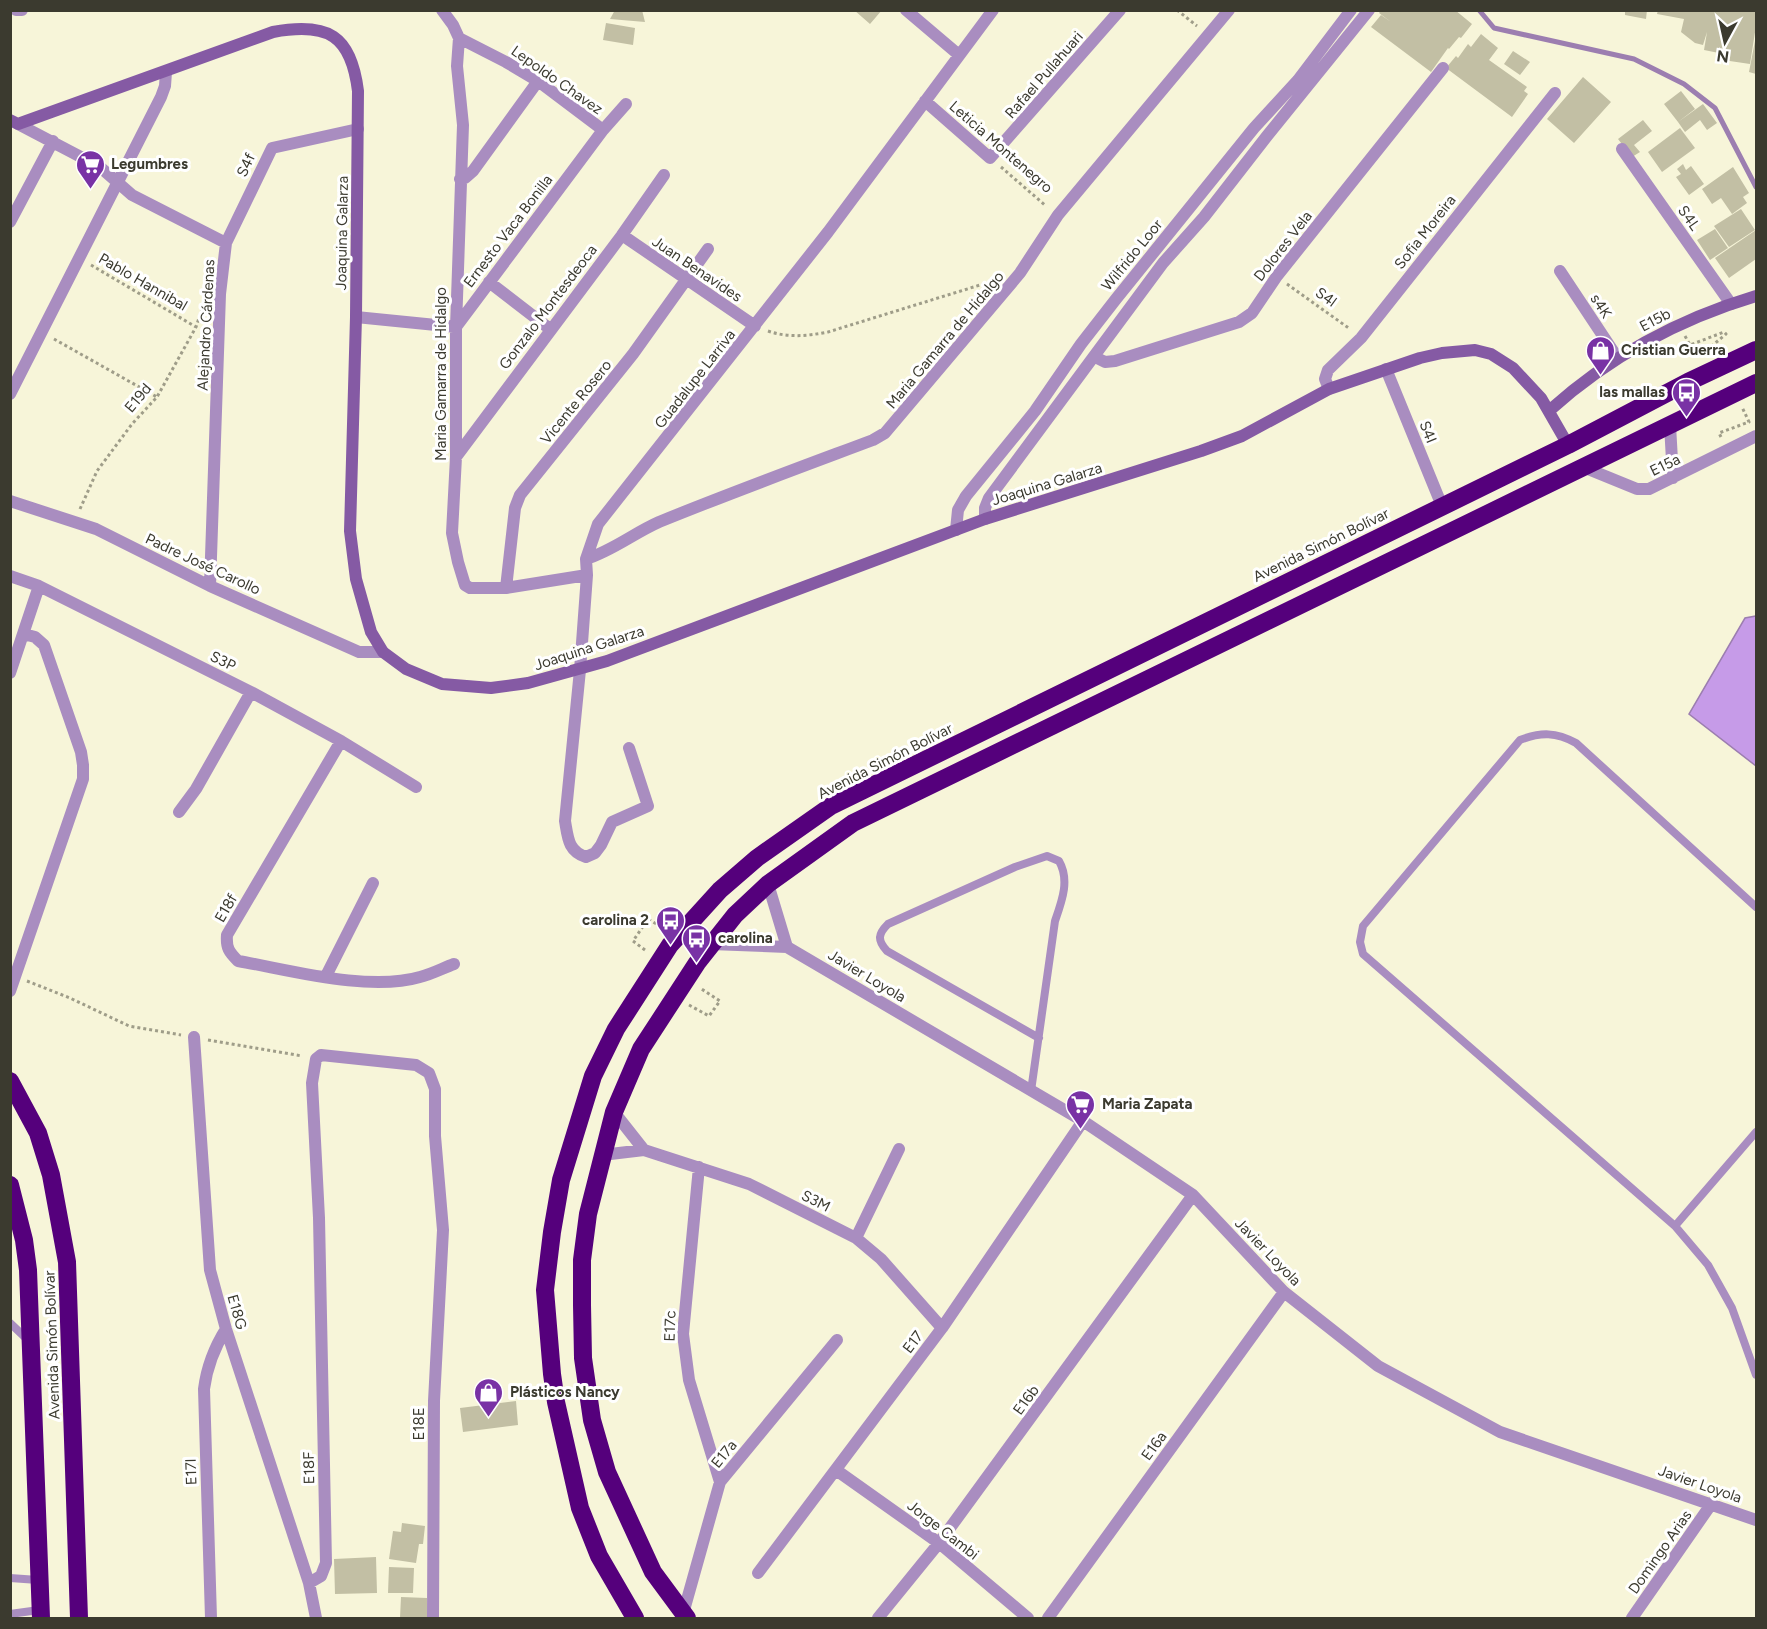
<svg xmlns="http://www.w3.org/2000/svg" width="1767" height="1629" viewBox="0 0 1767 1629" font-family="Figtree,sans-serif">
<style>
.water{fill:#c69be8;stroke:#9c7eb0;stroke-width:1.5}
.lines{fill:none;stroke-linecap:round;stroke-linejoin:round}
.stream{stroke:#9c7eb0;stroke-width:5}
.building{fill:#c2bfa4}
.path{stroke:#9f9d89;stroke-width:3;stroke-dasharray:3 3;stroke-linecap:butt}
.lane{stroke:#a98dc0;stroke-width:8}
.street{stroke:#a98dc0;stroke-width:12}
.secondary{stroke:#855aa4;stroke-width:12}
.highway{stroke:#55007c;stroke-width:18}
.labels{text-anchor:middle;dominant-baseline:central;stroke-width:6;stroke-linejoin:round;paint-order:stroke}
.street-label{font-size:15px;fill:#3b3a2f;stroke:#fff}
.poi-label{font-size:15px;font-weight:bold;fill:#3b3a2f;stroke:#fff;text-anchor:start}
</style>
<rect width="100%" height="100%" fill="#f7f5d9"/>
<!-- water -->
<path class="water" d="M1756 616V766L1689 714 1745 618Z"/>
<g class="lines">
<!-- stream -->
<path class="stream" d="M1479 10 1494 28 1634 59 1684 84 1715 108 1756 187"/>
</g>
<!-- building -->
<path class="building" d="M615 10H642L645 22 610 19Z
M854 10H882L870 24Z
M1381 10H1455L1472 24 1461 38 1459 37 1449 49 1448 48 1431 72 1371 27 1381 15 1391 22 1379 13Z
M1625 10H1647L1646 19 1625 15Z
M1658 10H1756V26L1750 64 1723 60 1724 54 1704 50 1707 32 1703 45 1695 43 1681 32 1684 19 1657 14Z
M606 23 635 28 633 45 603 40Z
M1481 34 1498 48 1489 60 1527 87 1524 91 1528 94 1512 117 1446 68 1456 56 1458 58 1468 44 1471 47Z
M1755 41H1756V74L1749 72Z
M1513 51 1530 62 1520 75 1504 64Z
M1583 77 1611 102 1574 143 1547 119Z
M1681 91 1695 109 1678 122 1664 104Z
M1703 104 1717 123 1707 130 1700 120 1685 132 1678 122Z
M1643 120 1652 131 1634 145 1640 152 1632 157 1618 139Z
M1680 128 1695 148 1662 172 1648 152Z
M1683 164 1686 170 1691 166 1704 184 1689 195 1676 177 1681 174 1677 169Z
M1733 167 1749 193 1743 197 1747 203 1732 214 1721 198 1712 204 1702 189Z
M1741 209 1755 230 1729 247 1714 226Z
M1715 229 1728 248 1710 260 1697 240Z
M1756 230V259L1729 278 1715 258Z
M516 1401 518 1425 463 1432 460 1408Z
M402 1523 425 1526 423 1544H419L416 1563 389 1559 393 1531 401 1532Z
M376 1557 377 1593 335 1594 334 1559Z
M389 1567 414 1568 413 1593H388Z
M401 1597 427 1598V1618H400Z"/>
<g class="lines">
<!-- path -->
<path class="path" d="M1177 10 1197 26
M1001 167 1046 206
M91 265 196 327
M1287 284 1350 329
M768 331C788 338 807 336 828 332L993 281
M1685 336 1690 345 1724 332 1726 334 1713 345 1716 352
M54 339 157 397
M1721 437 1719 433 1749 422 1742 407
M80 509 97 471 132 424 157 397 196 327 204 303
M645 950 633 941 648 919 663 928
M27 981 70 998 129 1026 181 1035
M689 1005 709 1016 720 1001 700 988
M208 1040 302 1056"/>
<!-- lane -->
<path class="lane" d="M1756 907 1576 743C1556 732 1541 732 1520 740L1363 926 1360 942 1363 954 1675 1226 1756 1132
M1031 1091 1055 921C1062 901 1070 880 1059 861L1047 856 1015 867 888 924C878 934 877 940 887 951L1039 1038
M1675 1226 1708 1265 1732 1308 1756 1375
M10 1323 29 1341
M10 1578 38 1580
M10 1614 39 1610"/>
<!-- street -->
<path class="street" d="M16 10H22
M442 10 453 25 459 38 506 62 538 81 603 130
M906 10 959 55
M459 38 457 66 463 125 456 327V457L452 533 458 562 465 585 470 588H506L587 575
M925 101 990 158 1120 10
M18 124 100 167 132 195 226 243
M1622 149 1731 304
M460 179 465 178 473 171 538 81
M10 222 53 141
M622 235 755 326
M1560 271 1617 357
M489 282 550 329
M356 317 456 327
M456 327 603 130 626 104
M1095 357 1105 362 1115 361 1239 322 1252 313 1277 276 1443 68
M1386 369 1442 506
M1329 389 1325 379 1328 370 1361 338 1555 93
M10 394 161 97 165 86 166 72
M1670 425 1673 478
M456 457 622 235 664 175
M1583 467 1637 489H1649L1756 436
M10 501 96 529 210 586 359 652H383
M985 519V508L989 498 1163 263 1204 217 1267 136 1369 10
M956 530 958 510 966 496 1035 411 1081 344 1116 299 1254 128 1298 80 1351 10
M586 559C612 551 634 533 659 522 730 493 801 467 873 440L885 433 1020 273 1058 215 1229 10
M10 576 39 586 251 692 341 741 416 787
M210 586 220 294 226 243 272 148 358 129
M506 588 515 508 520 495 633 354 708 249
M10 673 39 586
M341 741 227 935C226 948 229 952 238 961 290 970 369 992 420 977 432 974 443 968 454 964
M629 748 648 806 612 822 601 845 595 853 586 857C568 851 568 838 565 821L580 670 587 575 586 559 598 524 828 232 993 10
M179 812 196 789 251 692
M768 884 787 947
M711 944 787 947 1083 1121 1193 1195 1284 1292 1378 1366 1500 1432 1756 1520
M326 976 373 883
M10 991 83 779V765L81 752 44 645 35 637 24 634
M194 1037 210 1270 226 1329 309 1583
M614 1112 644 1150
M602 1155 644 1150 749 1184 856 1238 881 1259 942 1328
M699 1167 683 1334 689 1380 720 1482
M856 1238 899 1149
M836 1470 939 1543 1028 1618
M758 1573 942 1328 1083 1121
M683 1614 720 1482 837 1340
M211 1618 204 1389C207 1366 214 1348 226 1329
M316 1618 309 1583 321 1576 326 1563 319 1218 312 1083 316 1059 321 1055 416 1065 429 1073 435 1089V1136L443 1230 434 1401 433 1618
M878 1618 939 1543 1193 1195
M1048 1618 1284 1292
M1632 1618 1712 1503"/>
<!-- secondary -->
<path class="secondary" d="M10 120 18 124 273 32C328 22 351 35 358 91L356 317 350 531 356 579 371 632 383 652 406 669 442 684 491 688 528 683 607 661 985 519 1201 451 1242 436 1329 389 1420 358 1442 353 1475 350 1491 354 1513 368 1541 398 1568 445
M1550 410C1610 356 1679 319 1756 296"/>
<!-- highway -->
<path class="highway" d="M10 1081 38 1133 51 1175 67 1262 79 1618
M10 1185 24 1240 28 1270 41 1618
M635 1618 599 1556 580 1508 556 1402 552 1374 545 1290 552 1232 561 1180 593 1076 616 1029 670 945 720 890 757 858 831 806 1568 445 1688 382 1756 350
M687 1618 653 1572 607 1472 592 1420 583 1358 582 1305V1260L588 1214 614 1112 641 1049 697 963 735 915 768 884 853 823 1756 383"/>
</g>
<!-- icons -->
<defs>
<symbol id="supermarket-pin" viewBox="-11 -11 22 30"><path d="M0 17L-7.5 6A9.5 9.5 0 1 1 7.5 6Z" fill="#7932a5" stroke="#fff"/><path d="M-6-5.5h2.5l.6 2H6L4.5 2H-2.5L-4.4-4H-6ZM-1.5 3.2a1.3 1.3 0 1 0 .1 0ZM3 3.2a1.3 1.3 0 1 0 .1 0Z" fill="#fff"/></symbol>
<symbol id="shop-pin" viewBox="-11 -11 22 30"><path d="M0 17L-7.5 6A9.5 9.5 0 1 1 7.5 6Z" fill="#7932a5" stroke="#fff"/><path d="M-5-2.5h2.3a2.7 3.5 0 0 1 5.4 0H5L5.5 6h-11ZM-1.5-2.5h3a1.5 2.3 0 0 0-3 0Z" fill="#fff"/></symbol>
<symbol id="bus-pin" viewBox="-11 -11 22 30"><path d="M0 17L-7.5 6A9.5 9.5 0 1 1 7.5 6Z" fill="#7932a5" stroke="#fff"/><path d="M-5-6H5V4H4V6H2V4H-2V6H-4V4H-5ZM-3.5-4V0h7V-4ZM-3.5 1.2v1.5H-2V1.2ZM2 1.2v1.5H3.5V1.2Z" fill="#fff"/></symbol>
</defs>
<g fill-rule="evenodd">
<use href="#supermarket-pin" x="74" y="148" width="33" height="45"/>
<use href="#shop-pin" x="1584" y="334" width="33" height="45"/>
<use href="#bus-pin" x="1670" y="376" width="33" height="45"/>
<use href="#bus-pin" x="654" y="904" width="33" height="45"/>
<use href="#bus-pin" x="680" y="922" width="33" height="45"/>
<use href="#supermarket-pin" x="1064" y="1088" width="33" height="45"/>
<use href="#shop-pin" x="472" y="1376" width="33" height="45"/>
</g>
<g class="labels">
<!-- street labels -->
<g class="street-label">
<text transform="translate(1044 75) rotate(-49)">Rafael Pullahuari</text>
<text transform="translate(557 80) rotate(35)">Lepoldo Chavez</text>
<text transform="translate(1001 147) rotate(41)">Leticia Montenegro</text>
<text transform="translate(246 165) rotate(-65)">S4f</text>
<text transform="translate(1689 218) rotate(55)">S4L</text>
<text transform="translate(508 231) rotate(-53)">Ernesto Vaca Bonilla</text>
<text transform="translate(1425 232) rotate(-52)">Sofia Moreira</text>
<text transform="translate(342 233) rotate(-89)">Joaquina Galarza</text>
<text transform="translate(1283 246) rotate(-52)">Dolores Vela</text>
<text transform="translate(1132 255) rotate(-51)">Wilfrido Loor</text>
<text transform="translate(697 269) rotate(34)">Juan Benavides</text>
<text transform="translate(143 282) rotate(30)">Pablo Hannibal</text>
<text transform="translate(1326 297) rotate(36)">S4l</text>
<text transform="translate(1601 306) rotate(57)">s4K</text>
<text transform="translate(548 307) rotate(-53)">Gonzalo Montesdeoca</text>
<text transform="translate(1655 320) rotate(-28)">E15b</text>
<text transform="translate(206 325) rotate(-87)">Alejandro Cárdenas</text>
<text transform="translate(945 340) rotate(-50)">Maria Gamarra de Hidalgo</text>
<text transform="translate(441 374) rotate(-90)">Maria Gamarra de Hidalgo</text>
<text transform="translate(695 379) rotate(-52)">Guadalupe Larriva</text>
<text transform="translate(138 398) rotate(-50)">E19d</text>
<text transform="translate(576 402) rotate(-51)">Vicente Rosero</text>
<text transform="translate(1428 432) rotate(68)">S4I</text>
<text transform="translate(1665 465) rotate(-26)">E15a</text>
<text transform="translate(1047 484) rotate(-17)">Joaquina Galarza</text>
<text transform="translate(1321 545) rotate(-26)">Avenida Simón Bolívar</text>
<text transform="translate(203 564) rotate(25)">Padre José Carollo</text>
<text transform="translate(589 648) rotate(-18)">Joaquina Galarza</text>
<text transform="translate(223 661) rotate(26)">S3P</text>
<text transform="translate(885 761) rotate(-27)">Avenida Simón Bolívar</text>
<text transform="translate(226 908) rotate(-60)">E18f</text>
<text transform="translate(867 976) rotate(31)">Javier Loyola</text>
<text transform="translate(816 1201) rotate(27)">S3M</text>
<text transform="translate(1268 1252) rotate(46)">Javier Loyola</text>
<text transform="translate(237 1312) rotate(74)">E18G</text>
<text transform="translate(670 1326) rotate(-88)">E17c</text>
<text transform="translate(913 1342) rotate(-53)">E17</text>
<text transform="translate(52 1345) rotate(-92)">Avenida Simón Bolívar</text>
<text transform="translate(1026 1400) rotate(-54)">E16b</text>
<text transform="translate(419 1424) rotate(-90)">E18E</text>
<text transform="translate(1154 1446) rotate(-54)">E16a</text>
<text transform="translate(724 1454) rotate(-51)">E17a</text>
<text transform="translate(309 1468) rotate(-91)">E18F</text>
<text transform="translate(191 1472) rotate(-92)">E17l</text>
<text transform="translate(1700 1484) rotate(19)">Javier Loyola</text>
<text transform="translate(943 1530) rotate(38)">Jorge Cambi</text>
<text transform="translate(1660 1552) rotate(-55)">Domingo Arias</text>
</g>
<!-- poi labels -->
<g class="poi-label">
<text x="111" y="164">Legumbres</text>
<text x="1621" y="350">Cristian Guerra</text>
<text x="1665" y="392" text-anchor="end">las mallas</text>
<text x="649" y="920" text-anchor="end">carolina 2</text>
<text x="718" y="938">carolina</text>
<text x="1102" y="1104">Maria Zapata</text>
<text x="510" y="1392">Plásticos Nancy</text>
</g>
</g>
<!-- border -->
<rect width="1767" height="1629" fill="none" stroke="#3b3a2f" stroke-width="24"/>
<!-- north arrow -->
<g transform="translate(1725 42) rotate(188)" stroke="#ffffff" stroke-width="4.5" paint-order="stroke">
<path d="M0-4.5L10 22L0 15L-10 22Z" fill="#3b3a2f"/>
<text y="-9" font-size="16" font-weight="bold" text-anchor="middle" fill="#3b3a2f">N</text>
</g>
</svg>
